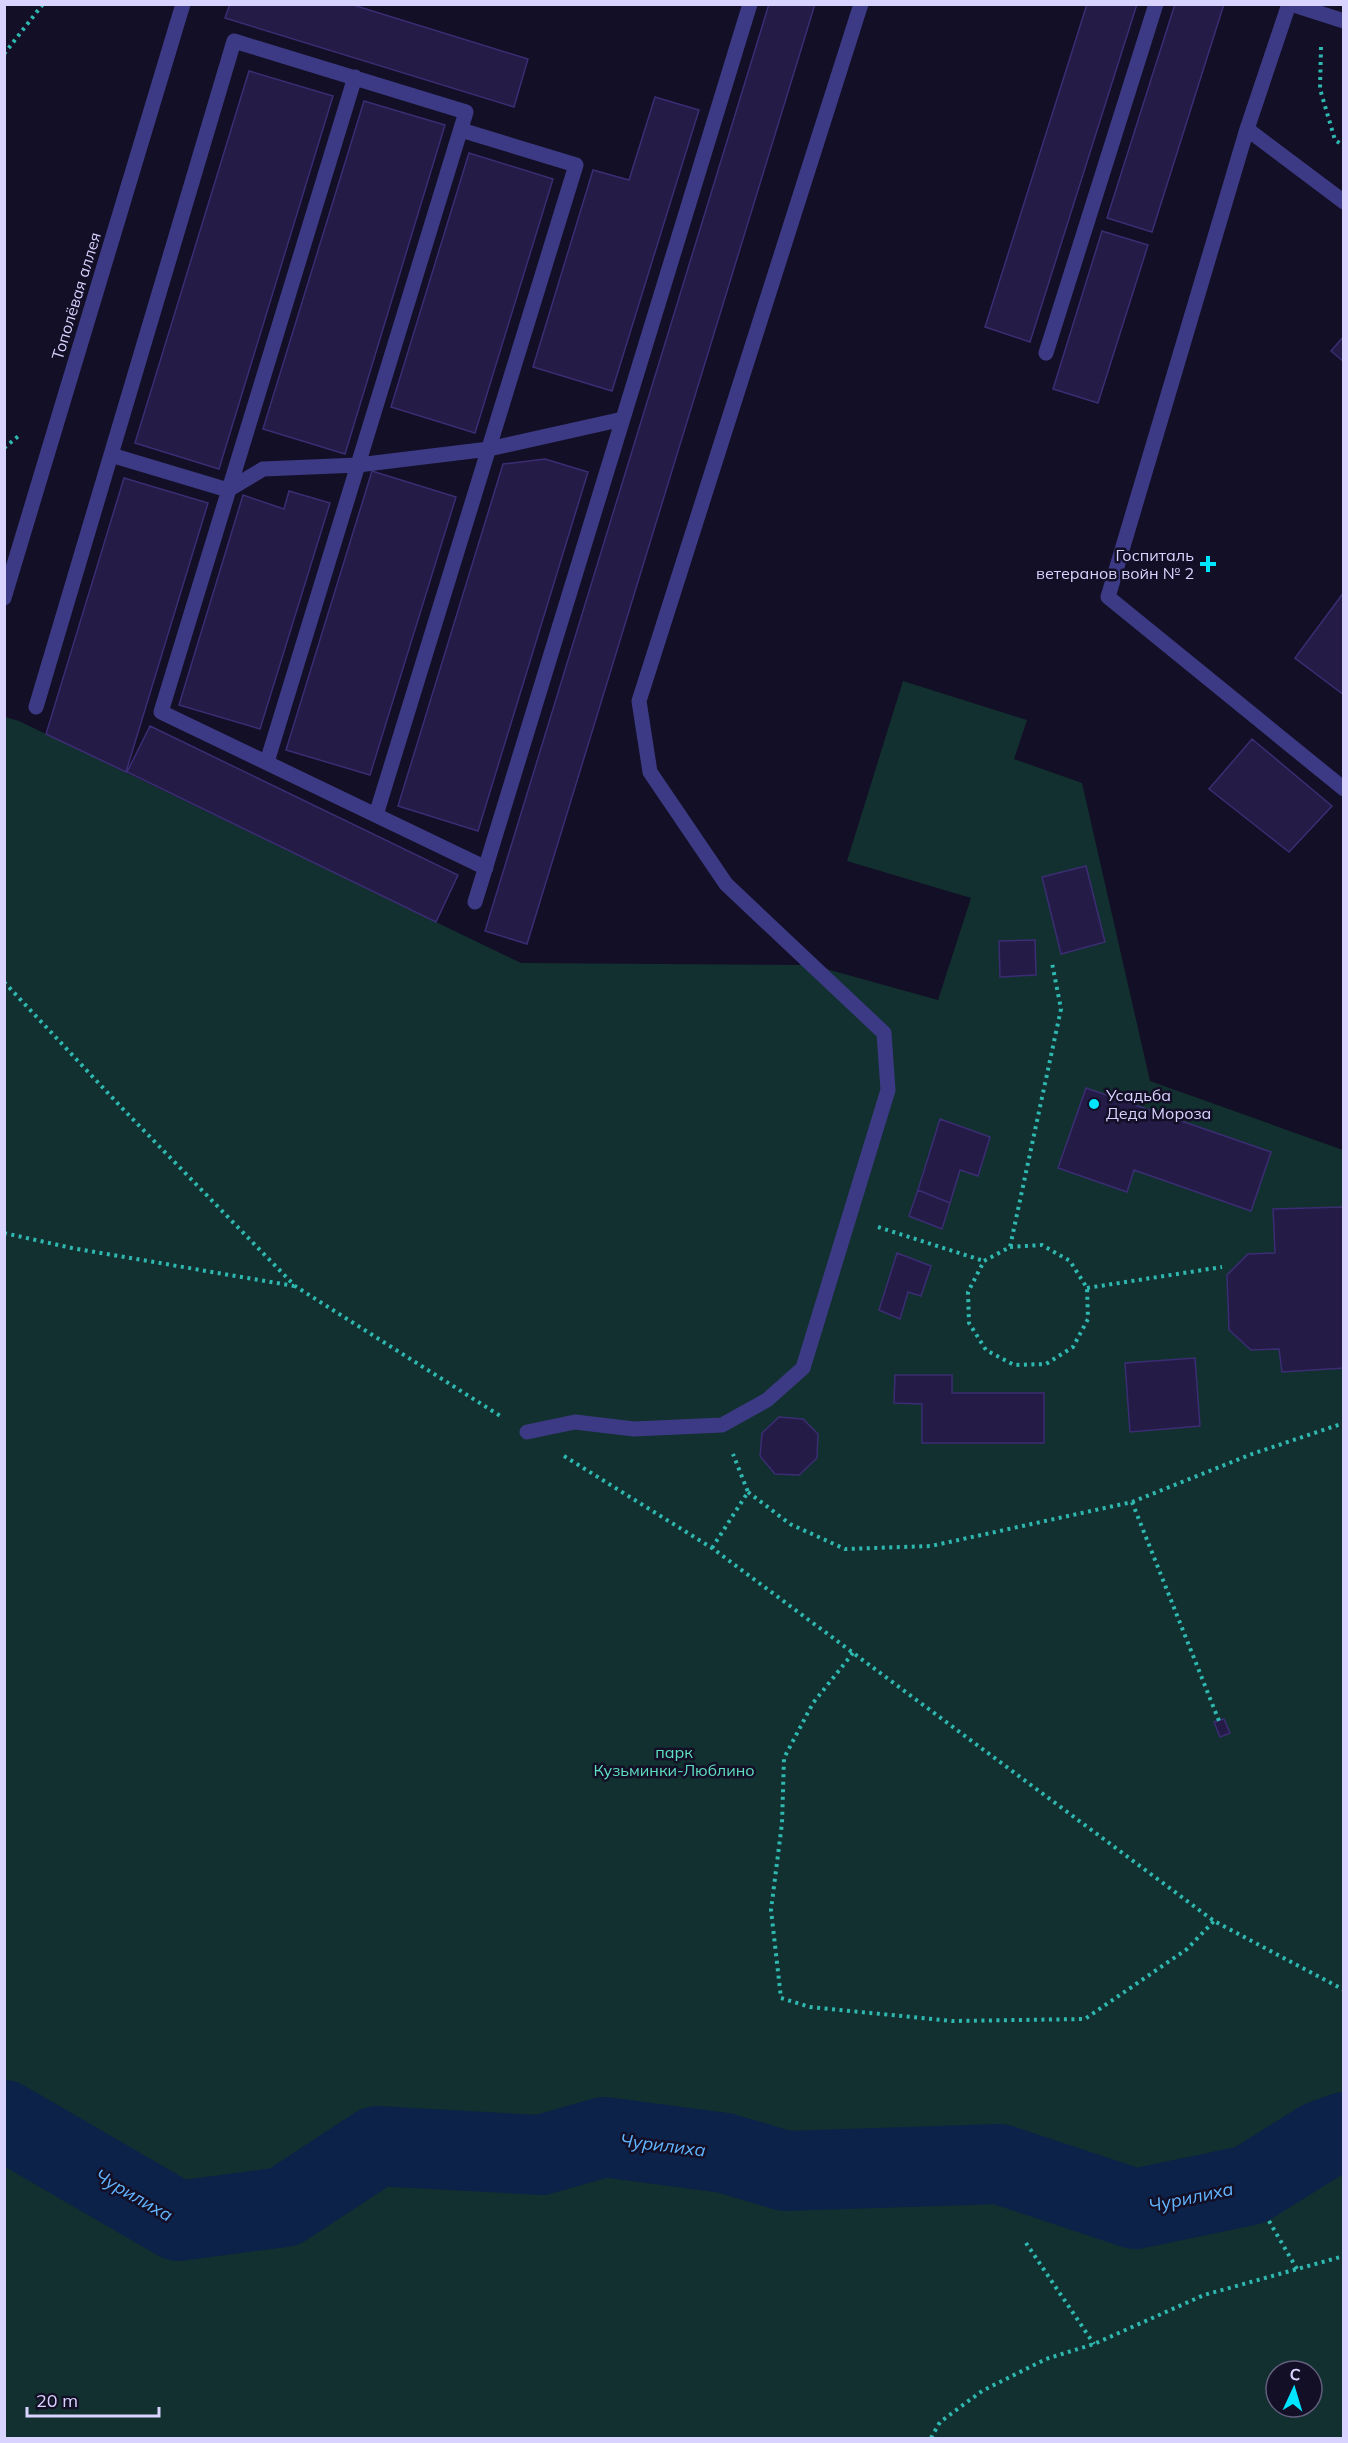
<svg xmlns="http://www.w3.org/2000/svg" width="1348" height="2443" viewBox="0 0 1348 2443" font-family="Mulish,sans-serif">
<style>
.green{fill:#12302f;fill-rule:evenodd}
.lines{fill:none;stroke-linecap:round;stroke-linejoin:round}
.river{stroke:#0c2248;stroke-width:80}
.building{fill:#241b47;stroke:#3b2d73;stroke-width:1.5}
.path{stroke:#2fb8b0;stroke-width:4;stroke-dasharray:3 4.5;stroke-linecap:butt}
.service{stroke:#3d3a85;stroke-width:15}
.minor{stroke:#3d3a85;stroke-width:15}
.poi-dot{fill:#00e5ff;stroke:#130f26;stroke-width:2}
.labels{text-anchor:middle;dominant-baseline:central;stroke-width:5;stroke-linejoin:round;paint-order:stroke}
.street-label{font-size:16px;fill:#d9d4ff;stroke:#130f26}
.poi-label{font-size:16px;fill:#d9d4ff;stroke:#130f26;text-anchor:end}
.park-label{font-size:16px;fill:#5fe0c0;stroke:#130f26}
.water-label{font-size:18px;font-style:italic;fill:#62b6ff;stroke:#130f26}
</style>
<rect width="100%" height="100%" fill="#130f26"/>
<!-- green -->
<path class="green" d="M903 681 1027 720 1014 759 1082 783 1150 1081 1343 1150V2438H5V717L19 721 521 963 812 965 938 1000 971 898 847 861ZM1276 2371H1312V2407H1276Z"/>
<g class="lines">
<!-- river -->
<path class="river" d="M4 2120 178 2221 284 2207 377 2146 541 2155 604 2137 725 2153 785 2171 1000 2164 1135 2209 1250 2185 1322 2140 1344 2132"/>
</g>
<!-- building -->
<path class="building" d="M230 4H350L528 59 514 107 225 18Z
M769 4H815L527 944 485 931Z
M1087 4H1137L1030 342 985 327Z
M1175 4H1224L1152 232 1107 218Z
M249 71 333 96 219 469 135 443Z
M655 97 699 110 612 391 533 367 593 170 629 180Z
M364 101 445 125 345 454 263 429Z
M469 153 553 179 475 433 391 407Z
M1102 231 1148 245 1098 403 1053 389Z
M1344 336V362L1331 351Z
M545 459 588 472 478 831 398 806 503 464Z
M372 471 456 497 370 775 286 750Z
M124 478 208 503 126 772 46 734Z
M289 491 330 503 260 729 179 705 243 495 284 509Z
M1344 592V695L1295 658Z
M150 726 458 875 436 922 127 772Z
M1252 739 1332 806 1289 852 1209 789Z
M1086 866 1105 942 1061 954 1042 877Z
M1035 940 1036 975 1000 977 999 941Z
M1086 1088 1271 1152 1251 1211 1134 1170 1127 1192 1058 1168Z
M940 1119 990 1137 978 1176 960 1170 950 1203 918 1190Z
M918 1190 950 1203 942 1229 909 1216Z
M1344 1207V1368L1282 1372 1279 1349 1251 1350 1229 1330 1227 1275 1248 1254 1275 1253 1273 1209Z
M897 1253 931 1266 921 1296 908 1292 900 1319 879 1310Z
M1195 1358 1200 1426 1130 1432 1125 1363Z
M895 1375H952V1393H1044V1443H922V1404L894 1403Z
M779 1417 803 1419 818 1434 817 1458 799 1475 775 1474 760 1456 762 1433Z
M1224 1719 1230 1733 1220 1737 1214 1722Z"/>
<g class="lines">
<!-- path -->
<path class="path" d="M1321 47 1320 89 1335 140 1344 146
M4 54 43 4
M4 448 21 434
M4 982 121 1107 295 1286 502 1417
M878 1227 984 1261
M4 1233 72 1248 294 1286
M1010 1247 1042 1245 1070 1261 1087 1288 1088 1319 1073 1347 1046 1364 1014 1365 986 1350 969 1323 968 1292 984 1261 1010 1247 1061 1009 1052 963
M1087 1288 1222 1267
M564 1456 712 1548 1214 1921 1344 1990
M748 1492 790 1524 845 1549 931 1546 1132 1502 1252 1454 1344 1423
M1132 1502 1219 1721
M712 1548 748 1492 733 1454
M853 1653 813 1703 784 1758 782 1823 771 1910 781 1998 810 2007 952 2021 1085 2019 1187 1949 1214 1921
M1269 2221 1297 2269
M1026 2243 1094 2344
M931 2438 940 2422 982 2391 1046 2359 1094 2344 1204 2295 1344 2256"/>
<!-- service -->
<path class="service" d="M1289 4 1247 129 1108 597 1344 789
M1291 4 1344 21
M355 77 161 712 486 868
M1247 129 1344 202
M1046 353 1156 4
M111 455 228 490 263 469 358 465 489 449 623 419
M36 707 234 41 466 112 267 762
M376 815 576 165 461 130
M475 902 750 4
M527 1432 575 1422 634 1429 722 1425 767 1400 803 1368 888 1090 884 1033 726 884 650 772 639 701 861 4"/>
<!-- minor -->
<path class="minor" d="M4 598 183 4"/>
</g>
<!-- markers -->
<g class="poi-dot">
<path d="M1205 555h6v6h6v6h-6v6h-6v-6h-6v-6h6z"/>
<circle cx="1094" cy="1104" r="6"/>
</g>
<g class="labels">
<!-- street labels -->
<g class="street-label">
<text transform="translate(76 296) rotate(-73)">Тополёвая аллея</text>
</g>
<!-- poi labels -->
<g class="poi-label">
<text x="1194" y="555">Госпиталь<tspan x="1194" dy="18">ветеранов войн № 2</tspan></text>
<text x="1106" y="1095" text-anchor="start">Усадьба<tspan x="1106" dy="18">Деда Мороза</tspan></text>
</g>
<!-- park labels -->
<g class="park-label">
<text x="674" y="1752">парк<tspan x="674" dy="18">Кузьминки-Люблино</tspan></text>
</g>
<!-- water labels -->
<g class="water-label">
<text transform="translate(663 2145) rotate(7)">Чурилиха</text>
<text transform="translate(134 2195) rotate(30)">Чурилиха</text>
<text transform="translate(1191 2197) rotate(-12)">Чурилиха</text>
</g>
</g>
<!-- border -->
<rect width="1348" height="2443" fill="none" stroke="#d9d4ff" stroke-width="12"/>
<!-- north arrow -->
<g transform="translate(1294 2389) rotate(4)"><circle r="28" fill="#130f26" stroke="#625e7d" stroke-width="1.5"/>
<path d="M0-4.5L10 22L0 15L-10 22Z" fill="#00e5ff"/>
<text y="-9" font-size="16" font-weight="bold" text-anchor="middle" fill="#d9d4ff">С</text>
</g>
<!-- scale -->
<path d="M27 2407v9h132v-9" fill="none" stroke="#d9d4ff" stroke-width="3"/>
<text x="36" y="2407" font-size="18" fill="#d9d4ff" stroke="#130f26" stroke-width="4.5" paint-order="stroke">20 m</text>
</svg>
